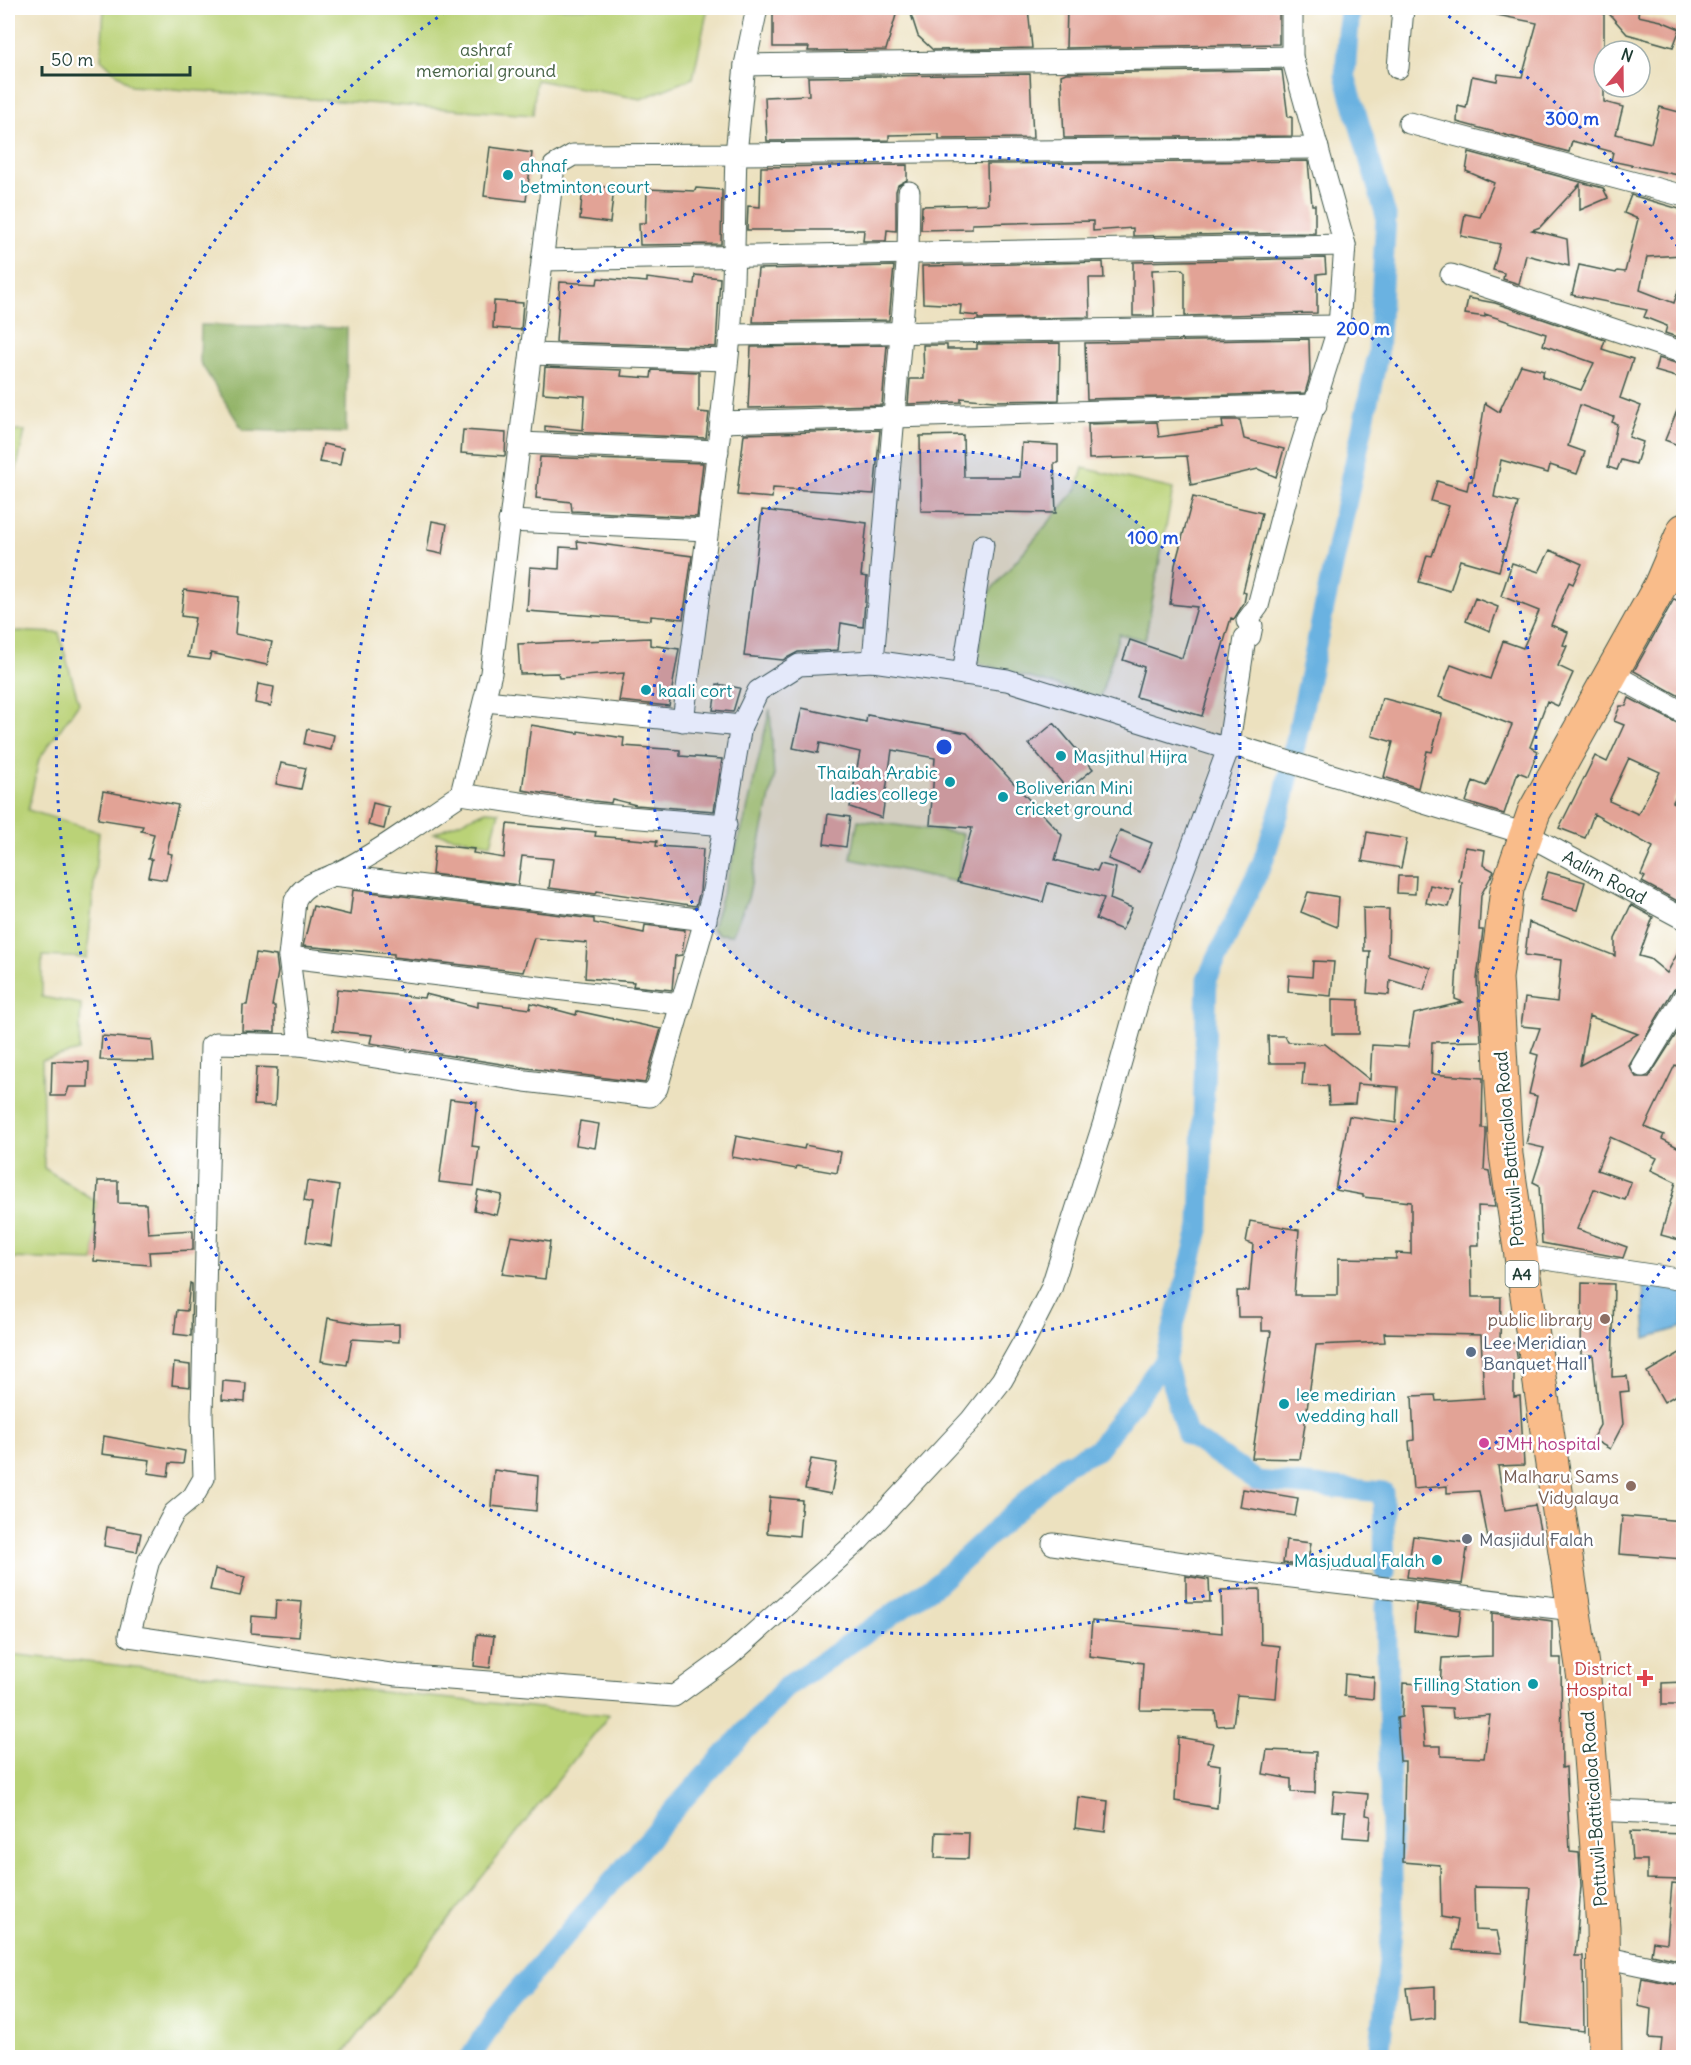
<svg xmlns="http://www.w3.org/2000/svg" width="1691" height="2065" viewBox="0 0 1691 2065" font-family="Delius,sans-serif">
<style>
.green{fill:#bad277;stroke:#6c8856;stroke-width:1.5}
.forest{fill:#93b468;stroke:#59784e;stroke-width:1.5}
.water{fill:#6ab2e1;stroke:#44788a;stroke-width:1.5}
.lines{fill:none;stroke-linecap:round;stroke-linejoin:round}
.canal{stroke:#6ab2e1;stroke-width:21}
.building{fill:#e2a396;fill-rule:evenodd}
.minor-casing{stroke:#3e5649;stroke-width:23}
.trunk-casing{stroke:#3e5649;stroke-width:35}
.minor{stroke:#fff;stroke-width:21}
.trunk{stroke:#f9bc8a;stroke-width:33}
.ring{fill:none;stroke:#1d4ed8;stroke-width:3;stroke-dasharray:3 6}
.culture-dot{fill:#0f9aa8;stroke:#fff;stroke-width:2}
.education-dot{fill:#8d6e63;stroke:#fff;stroke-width:2}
.service-dot{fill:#5c6f8a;stroke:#fff;stroke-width:2}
.hotel-dot{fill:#d1479c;stroke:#fff;stroke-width:2}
.worship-dot{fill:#6b7280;stroke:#fff;stroke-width:2}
.health-dot{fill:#e0444e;stroke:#fff;stroke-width:2}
.labels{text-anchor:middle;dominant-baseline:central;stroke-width:5;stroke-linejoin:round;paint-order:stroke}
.shield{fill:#fff;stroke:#627771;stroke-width:1.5}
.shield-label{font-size:16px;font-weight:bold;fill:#1f3d34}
.park-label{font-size:18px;fill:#466245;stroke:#fff}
.culture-label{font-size:18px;fill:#0d838f;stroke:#fff;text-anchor:start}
.street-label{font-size:18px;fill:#1f3d34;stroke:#fff}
.education-label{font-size:18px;fill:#785e54;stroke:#fff;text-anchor:end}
.service-label{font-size:18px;fill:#4e5e75;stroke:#fff;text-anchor:start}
.hotel-label{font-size:18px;fill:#b23c85;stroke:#fff;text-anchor:start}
.worship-label{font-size:18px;fill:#5b616d;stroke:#fff;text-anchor:start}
.health-label{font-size:18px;fill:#be3a42;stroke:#fff;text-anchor:end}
.centre{fill:#1d4ed8;stroke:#fff;stroke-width:3}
.ring-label{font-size:18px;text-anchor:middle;font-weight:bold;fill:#1d4ed8;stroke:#fff;stroke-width:5;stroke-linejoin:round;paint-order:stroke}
</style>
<rect width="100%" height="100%" fill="#fff"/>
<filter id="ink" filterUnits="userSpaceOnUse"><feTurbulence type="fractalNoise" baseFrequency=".0167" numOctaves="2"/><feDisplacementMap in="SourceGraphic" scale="12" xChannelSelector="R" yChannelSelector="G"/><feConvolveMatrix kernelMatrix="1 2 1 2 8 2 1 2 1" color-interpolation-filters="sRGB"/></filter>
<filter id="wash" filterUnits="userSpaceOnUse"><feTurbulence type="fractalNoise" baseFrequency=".008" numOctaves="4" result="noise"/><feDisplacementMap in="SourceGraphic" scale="24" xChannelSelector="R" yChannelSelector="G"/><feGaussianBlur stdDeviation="1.35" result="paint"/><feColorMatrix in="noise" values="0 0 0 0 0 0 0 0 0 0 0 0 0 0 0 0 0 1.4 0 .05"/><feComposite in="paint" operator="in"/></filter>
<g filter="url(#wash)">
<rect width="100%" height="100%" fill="#ece1bf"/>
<!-- green -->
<path class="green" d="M104 8H708L693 78 641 99 536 80 533 115 131 86 101 59Z
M8 431H25L8 507Z
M1083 468 1173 489 1145 640 1119 634 1100 698 978 663 982 610 992 589 1077 489Z
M8 631 59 633 79 703 39 759 28 810 99 832 87 958 42 956V997L81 1004 79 1051 42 1060 44 1168 97 1202 94 1261 8 1258Z
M770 709 774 778 748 898 732 935 718 934 712 928 746 815Z
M486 811 499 812 491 844 434 833Z
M858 820 963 834 957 882 851 859Z
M8 1654 609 1715 341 2057H8Z"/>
<!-- forest -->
<path class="forest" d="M201 325 347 328 346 433 243 430 200 362Z"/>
<!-- water -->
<path class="water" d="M1643 1285 1683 1291V1327L1646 1338Z"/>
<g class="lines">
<!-- canal -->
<path class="canal" d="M1165 1360 1187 1434 1257 1481 1383 1492 1385 1572
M470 2058 502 2009 679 1804 786 1687 938 1583 1065 1465 1097 1450 1165 1360 1200 1226 1207 979 1262 864 1284 797 1378 354 1386 216 1345 75 1350 8
M1379 2058 1393 1921 1386 1605"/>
</g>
<g id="blocks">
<!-- building -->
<path class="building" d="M773 8H898L886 50 808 51 809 47H773Z
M909 8H1028L1032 48 933 50 918 36Z
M1067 8H1279V44L1066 48Z
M1498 8H1604V102L1623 107 1616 134 1651 143 1660 107 1683 113V176L1611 161 1613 152 1572 141 1569 152 1457 122 1458 106 1466 108 1472 76 1497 81 1498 74 1522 77 1537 23 1497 15Z
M1604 8H1639L1638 16 1661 21 1680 29 1673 47 1627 34Z
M1282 70 1288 117H1292V136L1064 138 1061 75 1066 73Z
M1030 74 1033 138 939 139V134L889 135V140L767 141 765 97 809 95 808 77Z
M490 147 532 153 526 201 484 196Z
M1469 152 1603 188 1608 198 1580 210V184L1540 227 1532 230 1567 239 1569 266 1526 255 1519 284 1516 283 1503 279 1504 273 1493 270 1500 244 1461 236 1465 214 1480 217 1494 183 1466 171Z
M1308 161 1312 205H1315V233L1133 236V228L1093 231V221L972 224V229L921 230 922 206 988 204 987 164Z
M907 165V180L898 185 896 191V231L887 230 886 241H863L864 230H747L748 206 760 207 761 167Z
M583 185 614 188 610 223 580 219Z
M696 188 722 190 721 244 640 245 639 223H646L647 189 695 191Z
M1631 195 1683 210V255L1647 257 1640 290 1674 303 1680 285 1683 286V339L1665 333 1667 326 1644 317 1647 310 1572 295 1579 265 1616 273 1617 271 1625 272 1638 219 1624 213Z
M1325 258 1326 273 1317 274V313L1185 316V272L1182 269 1152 270 1154 316H1133V262Z
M1103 262 1104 278H1089L1090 317 978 319V316L960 314 961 305 923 303 922 266H925Z
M894 266 889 320 753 322 758 269Z
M695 275 720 278 716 347 556 342 560 282 597 284 598 278 647 282V278L694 284Z
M1468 298 1495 303 1605 340 1602 349 1633 359 1620 398 1641 406 1629 437 1643 442 1636 464 1621 460 1617 470 1608 467 1617 424 1612 422 1614 417 1580 405 1568 446 1585 452 1577 474 1550 465 1548 473 1501 460 1494 497 1518 503 1499 571 1460 560 1450 591 1419 582 1427 555 1432 556 1449 506 1431 501 1437 481 1467 490 1469 481H1472L1485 403 1499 412 1521 365 1544 371 1542 377 1581 390 1594 363 1543 345 1546 334 1485 314V317L1465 314Z
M494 301 523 303 521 330 493 328Z
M1309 339 1310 376 1305 393 1087 399 1085 343Z
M1060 343 1059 400 994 401 961 398V402L908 404 910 379H924L923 345H947V349H977V344Z
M887 345 882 405 748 408 751 347Z
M1658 358 1683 365V379L1655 371Z
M545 367 622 370 621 376 651 378 652 370 699 372V412L709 413 706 438 545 431V426L583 430 585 396 543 393Z
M1683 396V447L1665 440Z
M1222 420H1240L1244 439 1284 449 1276 477 1258 469 1191 485 1187 456 1089 459 1088 424 1157 422 1159 437 1223 428Z
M463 430 506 433 505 456 461 453Z
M880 430 874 494 773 488 772 498 737 495 744 434Z
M963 435 964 477H1020L1022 443 1058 445V463H1054L1056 513 921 511 920 436Z
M323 444 343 448 340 465 319 462Z
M540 457 703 463 697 517 572 511 571 502 536 498Z
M1193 497 1262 513 1243 592 1246 593 1244 603 1234 619 1231 618 1202 716 1136 697 1144 667 1123 660 1130 640 1182 658 1197 607 1170 604 1175 565Z
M762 510 867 523 861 576 867 577 863 627 841 623 838 650 798 652 783 660 744 656Z
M432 521 447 524 442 554 427 551Z
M577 541 692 556 683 619 651 616V620L527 611 530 567 559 569 560 547 578 548Z
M1550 550 1582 564 1573 584 1569 582 1551 625 1568 632 1563 645 1567 646 1558 666 1573 673 1558 706 1547 701 1530 747 1538 751 1528 776 1518 772 1504 814 1466 802 1473 781 1486 786 1512 725 1439 697 1451 665 1490 679 1503 641 1523 648 1539 611 1501 596 1512 563 1539 572Z
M184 590 238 597 235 634 272 642 267 665 211 653 209 660 188 657 195 618 181 616Z
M1475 598 1498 607 1490 631 1466 621Z
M1674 599 1683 603V634L1678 646 1683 649V698L1634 671Z
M650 638V645L679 649 669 706 619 701 624 673 559 678 558 673 520 674 518 644Z
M258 684 274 687 271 706 255 703Z
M717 684 740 688 733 712 713 710Z
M1382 698 1442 714 1432 752 1427 751 1418 788 1384 777 1393 742 1372 736Z
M1629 698 1683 726V783L1673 802 1683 808V904L1642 882 1645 877 1641 875 1653 847 1594 814 1585 838 1559 828 1595 756 1607 762 1624 725 1614 721 1620 706H1626ZM1629 758 1660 772 1638 814 1609 801Z
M802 708 866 722 867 715 967 733 1062 835 1055 860 1097 871 1100 864 1116 868 1110 899 1132 908 1122 930 1096 919 1104 898 1048 883 1043 902 957 882 972 828 930 825 935 758 892 750 882 818 850 807 860 752 820 743 818 753 793 748Z
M1054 723 1093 769 1068 790 1029 744Z
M531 725 578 733V731L624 738 623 746 680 750V756L722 759 714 811 636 805 612 799 611 803 593 801 522 790Z
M307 729 334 735 331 750 304 744Z
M281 763 306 768 301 789 276 784Z
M103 791 178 805 167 853 172 854 166 880 148 877 152 859H148L154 834 141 831 143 826 98 819Z
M373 803 389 807 384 829 368 825Z
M828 814 850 817 846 847 824 844Z
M507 824 596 832 595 836 657 841 656 846 703 849 700 891 696 906 597 891 596 894 549 888 553 859 522 856 518 885 432 874 435 845 474 849 473 853 504 858Z
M1120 830 1152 843 1140 872 1108 859Z
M1367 832 1407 839 1401 868 1362 861Z
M1465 847 1485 850 1483 865 1494 871 1481 895 1479 930H1483L1477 979 1481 1041 1432 1042 1431 1074 1483 1078 1482 1128H1486V1136L1484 1170 1489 1171 1495 1207 1478 1206 1479 1245H1471L1472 1297H1501L1500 1343H1515L1518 1363H1514V1397L1520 1396 1524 1465 1498 1466 1505 1510 1535 1505 1542 1540 1490 1549 1479 1491 1447 1493V1486L1413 1489 1409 1441 1414 1440 1412 1396 1435 1395 1436 1401 1484 1398 1481 1335 1384 1333 1385 1342 1316 1345 1300 1459 1252 1458 1271 1331H1262V1317H1238L1237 1291H1249L1253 1244 1246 1242 1250 1221 1299 1230 1294 1295H1338V1258L1396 1259V1253L1411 1254V1202L1363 1197V1195L1335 1190 1349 1116 1396 1123 1398 1087 1357 1084 1355 1104 1329 1105 1328 1086 1302 1085 1304 1063H1269L1268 1036H1285L1288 1042 1325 1044 1370 1080 1372 1045 1408 1047 1414 1014 1463 1002 1455 999 1462 882 1459 881Z
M1548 872 1585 882 1577 910 1540 900Z
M1398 876H1416L1415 894 1397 893Z
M1430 885 1454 890 1449 907 1426 903Z
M353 890 594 919V923L644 933 645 925 685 930 682 955 675 956 672 990 633 986 634 982 585 978 587 943 534 938 523 972 394 957V954L303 946 313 906 350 915Z
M1308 892 1339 897 1337 927 1301 912Z
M1631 905 1653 917 1639 956 1650 959 1667 973 1683 943V984L1673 990 1629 1066 1636 1077H1649L1680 1028 1683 1031V1070L1675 1065 1645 1127 1664 1135 1662 1139 1683 1150V1241L1661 1235 1676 1182 1651 1170 1657 1158 1610 1137 1597 1170 1631 1182 1625 1200 1594 1189 1577 1229 1627 1247 1623 1258 1542 1243 1539 1185 1533 1182 1544 1148 1526 1144 1537 1096 1529 1094 1538 1055 1531 1053 1540 1028 1521 1026 1525 998 1557 1002 1561 960 1525 955 1529 922 1615 956V939ZM1589 1016 1638 1034 1580 1065Z
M1363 908 1389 909 1388 955 1431 968 1424 990 1390 980 1389 995 1367 993 1370 951H1364Z
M256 953 276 956 278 972 272 1006H275V1032L242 1031 243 1005H247Z
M1313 961 1334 962 1331 996 1288 992 1289 975 1312 977Z
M337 989 424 998 425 994 478 1007V1002L530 1009 531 1003 576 1015 577 1011 661 1029 645 1083 527 1068 370 1043 372 1035 333 1031Z
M1332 999 1359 1000V1034H1332Z
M102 1036 152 1040 154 1061 100 1060Z
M52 1061 89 1062 88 1087H69L66 1096H51Z
M256 1067 277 1068 275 1106 254 1105Z
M450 1099 477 1102 472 1146 479 1147 474 1186 439 1182Z
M580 1121 599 1124 595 1148 576 1145Z
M736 1136 804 1149 805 1145 841 1152 837 1173 797 1166 796 1169 732 1157Z
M98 1181H118V1203L146 1204 148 1233 193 1230V1250L149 1252 150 1265 94 1261Z
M307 1181 339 1186 331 1246 306 1242 312 1203 304 1201Z
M478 1190 502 1195 497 1215 474 1210Z
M511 1236 550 1242 545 1279 502 1274Z
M190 1283 192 1284 191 1336 174 1334 177 1310 187 1311Z
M1582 1283 1614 1284 1612 1377 1627 1376 1629 1391 1620 1392 1623 1424 1610 1449 1592 1439 1600 1425 1593 1355H1581Z
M328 1318 369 1325 399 1324V1342L352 1339 347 1365 321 1361Z
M1683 1351V1391L1664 1402 1647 1372Z
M174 1363 190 1365V1387L172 1385Z
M223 1381 246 1383 245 1402 222 1400Z
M104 1436 185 1451 183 1464 170 1463 168 1476 148 1473 150 1460 102 1454Z
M811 1459 837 1463 831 1494 805 1489Z
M494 1470 538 1476 536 1511 491 1506Z
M1243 1489 1298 1498 1295 1516 1240 1507Z
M770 1497 802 1500 799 1536 767 1533Z
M1622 1516 1683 1521V1559L1619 1554Z
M107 1527 141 1533 137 1552 104 1546Z
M1413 1536 1468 1543 1462 1584 1407 1577Z
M1286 1540 1311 1543 1307 1566 1283 1563Z
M215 1569 245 1577 240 1596 210 1590Z
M1186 1576 1209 1580 1210 1602H1186Z
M1260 1589 1261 1644 1280 1646 1276 1698 1237 1695 1233 1725 1217 1726 1215 1711 1140 1710 1143 1663 1089 1656 1092 1621 1222 1633 1221 1590Z
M276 1600 302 1602 299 1637 251 1633 252 1616 275 1618Z
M1416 1604 1461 1610 1458 1636 1414 1631Z
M1492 1613 1552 1621V1658H1561L1562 1768 1566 1767 1570 1852 1579 1853 1581 1886 1575 1956H1583L1584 2031 1520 2024 1531 1888 1474 1887 1475 1930 1497 1931 1502 1953 1453 1950 1458 1920 1441 1917 1440 1865 1403 1862 1405 1761H1400L1397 1718 1402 1717 1403 1683 1440 1685 1442 1658 1492 1656ZM1422 1707 1452 1708 1453 1718 1490 1715 1484 1758 1441 1756V1746H1425Z
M477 1634 494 1636 490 1668 474 1666Z
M1345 1674 1374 1677 1373 1699 1344 1696Z
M1683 1682V1705H1662V1683Z
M1178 1737 1213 1743 1208 1763 1220 1765 1217 1808 1175 1801Z
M1267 1750 1316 1752 1315 1793 1291 1792V1779L1263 1774Z
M1334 1791 1368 1794 1366 1815 1371 1816 1369 1839 1343 1837 1345 1812 1332 1811Z
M1078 1797 1108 1801 1105 1832 1075 1828Z
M936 1832 969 1833 968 1859 935 1858Z
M1630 1832 1682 1834 1683 1880 1647 1879V1860H1632Z
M1672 1883 1683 1884V1961L1651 1954 1653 1941 1667 1943Z
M1642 1978 1683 1986 1681 2015H1683V2058H1660L1662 2039 1649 2038 1651 2009 1638 2006Z
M1435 1986V2018L1410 2021 1406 1988Z"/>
</g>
</g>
<g filter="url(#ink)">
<use href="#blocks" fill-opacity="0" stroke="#3e5649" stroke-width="1.5"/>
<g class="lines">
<defs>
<g id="minor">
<path id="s1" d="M757 8 745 65 736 154 573 155 554 166 491 673 461 794C420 821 380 852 336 874 320 881 302 884 295 901L289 957 300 1045 525 1081 650 1096 657 1088 712 896 741 726 758 691 799 665 873 661 1007 680 1228 749 1240 747 1526 834 1684 919"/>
<path d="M745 65 1292 57"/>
<path d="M1398 68 1403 8"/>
<path d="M1409 123 1684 196"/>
<path d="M542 260 1345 245"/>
<path d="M1451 275 1684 353"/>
<path d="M730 335 1339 326"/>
<path d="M531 354 727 360"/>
<path d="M721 422 1316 405"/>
<path d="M520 443 718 451"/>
<path d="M509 521 707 530"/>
<path d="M873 661 908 252 909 192"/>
<path d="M963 674 983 545"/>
<path d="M1612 674 1684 713"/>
<path d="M485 701 741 726"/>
<path d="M683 721C699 593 718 465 730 336 735 275 734 215 736 154L1318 148"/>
<path d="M461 794 592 814 726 825"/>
<path d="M333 875 706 920"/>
<path d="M289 957 680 1004"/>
<path d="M300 1045 216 1043 211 1046 202 1415 204 1478 193 1497 174 1513 149 1560 129 1636 397 1675 674 1696 729 1656 858 1541 971 1420 1002 1380 1028 1334 1051 1289 1104 1122 1147 969 1228 749 1245 638 1250 636 1252 626 1247 621 1258 606 1293 472 1339 326 1345 245 1292 57V8"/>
<path d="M1642 1066 1684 997"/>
<path d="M1519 1255 1684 1280"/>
<path d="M1053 1544 1224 1569 1574 1610"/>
<path d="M1594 1810 1684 1814"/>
<path d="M1603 1957 1684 1974"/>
</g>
<path id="trunk" d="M1605 2058 1603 1927 1584 1679 1506 1155 1496 978 1507 889 1534 812 1660 586 1684 530"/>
</defs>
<!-- minor casing -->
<use href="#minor" class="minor-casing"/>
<!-- trunk casing -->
<use href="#trunk" class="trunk-casing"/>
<!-- minor -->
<use href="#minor" class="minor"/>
<!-- trunk -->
<use href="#trunk" class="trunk"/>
</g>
</g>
<!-- distance rings -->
<circle cx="944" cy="747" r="296" fill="#1d4ed8" fill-opacity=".12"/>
<g class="ring">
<circle cx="944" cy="747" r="296"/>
<circle cx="944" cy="747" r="592"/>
<path d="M1680 1244A888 888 0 1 1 447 11M1441 11A888 888 0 0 1 1680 250"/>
</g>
<!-- markers -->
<g class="culture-dot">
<circle cx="508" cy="175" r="6"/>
<circle cx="646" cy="690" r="6"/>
<circle cx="1061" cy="756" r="6"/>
<circle cx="950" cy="782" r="6"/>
<circle cx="1003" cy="797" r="6"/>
<circle cx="1284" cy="1404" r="6"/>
<circle cx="1437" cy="1560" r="6"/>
<circle cx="1533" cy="1684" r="6"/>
</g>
<g class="education-dot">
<circle cx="1605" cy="1319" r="6"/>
<circle cx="1631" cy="1486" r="6"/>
</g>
<circle class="service-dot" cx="1471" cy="1352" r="6"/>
<circle class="hotel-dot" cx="1484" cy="1443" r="6"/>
<circle class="worship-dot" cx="1467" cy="1539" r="6"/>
<path class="health-dot" d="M1642 1669h6v6h6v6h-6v6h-6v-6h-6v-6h6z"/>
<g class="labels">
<!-- shield labels -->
<rect class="shield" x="1505.5" y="1261" width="33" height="26" rx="4.5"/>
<g class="shield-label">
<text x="1522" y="1274">A4</text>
</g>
<!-- park labels -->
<g class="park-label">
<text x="486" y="49">ashraf<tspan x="486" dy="21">memorial ground</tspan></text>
</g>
<!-- culture labels -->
<g class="culture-label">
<text x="520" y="165">ahnaf<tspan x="520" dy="21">betminton court</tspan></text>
<text x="658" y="690">kaali cort</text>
<text x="1073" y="756">Masjithul Hijra</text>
<text x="938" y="772" text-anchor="end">Thaibah Arabic<tspan x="938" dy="21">ladies college</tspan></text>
<text x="1015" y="787">Boliverian Mini<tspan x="1015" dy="21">cricket ground</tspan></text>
<text x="1296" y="1394">lee medirian<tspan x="1296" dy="21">wedding hall</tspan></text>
<text x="1425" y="1560" text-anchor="end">Masjudual Falah</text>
<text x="1521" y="1684" text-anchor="end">Filling Station</text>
</g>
<!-- street labels -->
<g class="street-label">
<text stroke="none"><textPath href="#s1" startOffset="2978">Aalim Road</textPath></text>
<text transform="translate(1509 1149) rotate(-95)">Pottuvil-Batticaloa Road</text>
<text transform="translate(1594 1809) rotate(-94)">Pottuvil-Batticaloa Road</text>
</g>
<!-- education labels -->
<g class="education-label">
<text x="1593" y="1319">public library</text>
<text x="1619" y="1476">Malharu Sams<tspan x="1619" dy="21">Vidyalaya</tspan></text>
</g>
<!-- service labels -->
<g class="service-label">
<text x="1483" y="1342">Lee Meridian<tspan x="1483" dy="21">Banquet Hall</tspan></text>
</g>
<!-- hotel labels -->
<g class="hotel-label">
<text x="1496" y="1443">JMH hospital</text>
</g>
<!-- worship labels -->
<g class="worship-label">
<text x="1479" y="1539">Masjidul Falah</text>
</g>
<!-- health labels -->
<g class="health-label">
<text x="1632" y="1668">District<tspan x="1632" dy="21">Hospital</tspan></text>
</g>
</g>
<circle cx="944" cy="747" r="9" class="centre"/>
<g class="ring-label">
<text x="1572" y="125">300 m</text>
<text x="1363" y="335">200 m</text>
<text x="1153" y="544">100 m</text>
</g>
<!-- margin -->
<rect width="1691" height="2065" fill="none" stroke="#fff" stroke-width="30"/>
<!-- north arrow -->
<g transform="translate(1622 69) rotate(20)"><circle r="28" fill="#ffffff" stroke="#a5b1ae" stroke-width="1.5"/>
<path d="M0-4.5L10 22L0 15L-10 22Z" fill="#d1495b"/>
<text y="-9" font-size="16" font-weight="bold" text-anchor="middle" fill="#1f3d34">N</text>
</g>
<!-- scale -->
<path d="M42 66v9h148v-9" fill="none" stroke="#1f3d34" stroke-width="3"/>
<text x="51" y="66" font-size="18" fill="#1f3d34" stroke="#ffffff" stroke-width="4.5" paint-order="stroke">50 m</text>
</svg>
